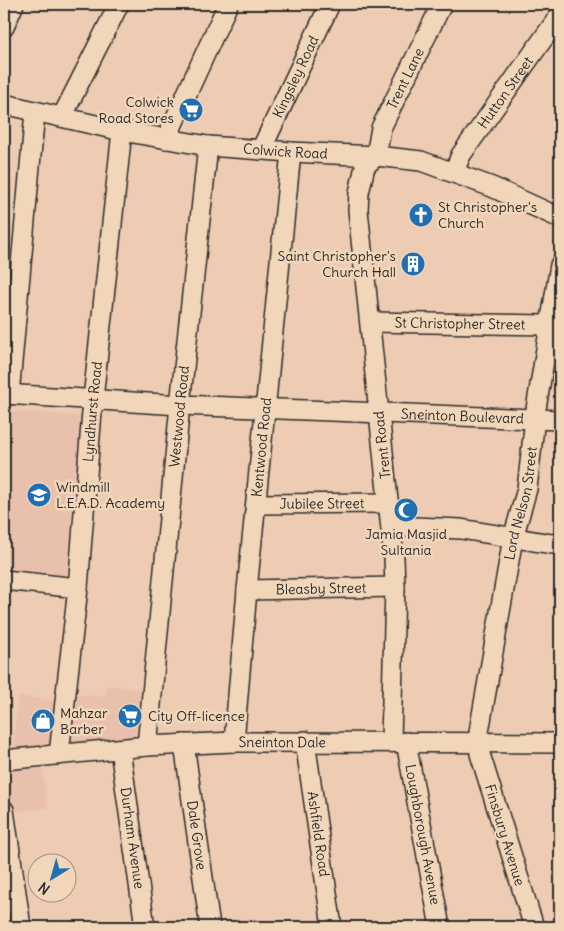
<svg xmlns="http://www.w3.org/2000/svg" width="564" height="931" viewBox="0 0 564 931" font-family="Delius,sans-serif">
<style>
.built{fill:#e9c0ac}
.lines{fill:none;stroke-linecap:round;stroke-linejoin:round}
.minor-casing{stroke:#2b2b2b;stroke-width:22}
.minor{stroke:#f2d6b9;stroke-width:19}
.labels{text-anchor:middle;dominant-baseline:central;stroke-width:5;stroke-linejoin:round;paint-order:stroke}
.street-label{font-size:14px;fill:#2b2b2b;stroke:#f2d6b9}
.poi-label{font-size:14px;fill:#2b2b2b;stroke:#f2d6b9;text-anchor:start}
</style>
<rect width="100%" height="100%" fill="#eeccb3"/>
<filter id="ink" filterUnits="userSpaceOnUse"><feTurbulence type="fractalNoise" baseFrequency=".02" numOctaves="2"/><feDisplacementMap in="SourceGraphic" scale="10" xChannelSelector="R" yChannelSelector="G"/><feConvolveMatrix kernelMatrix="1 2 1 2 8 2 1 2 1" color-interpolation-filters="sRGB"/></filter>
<g filter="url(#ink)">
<!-- built -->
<path class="built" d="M4 410 82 416 66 579 4 573Z
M107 685 141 689 137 740 39 747 48 808 4 813V748L13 747 18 696 73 703 74 694 105 697Z"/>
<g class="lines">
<defs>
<g id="minor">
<path d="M4 27 14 4"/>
<path id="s1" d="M4 104 122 131 208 146 291 152 376 156 421 161 492 187 560 218"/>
<path d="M62 117 119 4"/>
<path d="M166 139 228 4"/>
<path id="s2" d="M261 150 330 4"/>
<path id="s3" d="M454 172 461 155 560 15"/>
<path id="s4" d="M370 322 549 325"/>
<path id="s5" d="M4 394 180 405 560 420"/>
<path d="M9 395 35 112"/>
<path id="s6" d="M256 504 389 503"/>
<path d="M391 526 461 529 552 544 560 543"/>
<path d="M4 580 78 588"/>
<path id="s7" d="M247 590 395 587"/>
<path id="s8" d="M305 741 332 927"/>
<path id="s9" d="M391 741 395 587 394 558 358 210 359 193 365 166 376 156 381 128 442 4"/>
<path id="s10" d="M234 742 247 590 291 152"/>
<path id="s11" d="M406 742 440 927"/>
<path id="s12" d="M184 744 210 927"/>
<path id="s13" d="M147 746 180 405 208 146"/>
<path id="s14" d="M120 749 145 927"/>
<path id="s15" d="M59 754 78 588 93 399 122 131"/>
<path id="s16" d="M4 760 147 746 234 742 560 743"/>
<path d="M4 810 21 927"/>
<path id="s17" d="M534 927 480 754 479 732 513 538 527 489 536 409 560 265"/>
</g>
</defs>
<!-- minor casing -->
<use href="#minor" class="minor-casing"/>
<!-- minor -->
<use href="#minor" class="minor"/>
</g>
</g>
<!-- icons -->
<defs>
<symbol id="supermarket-disc" viewBox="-11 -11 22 22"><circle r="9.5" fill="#1f6fb2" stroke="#f2d6b9"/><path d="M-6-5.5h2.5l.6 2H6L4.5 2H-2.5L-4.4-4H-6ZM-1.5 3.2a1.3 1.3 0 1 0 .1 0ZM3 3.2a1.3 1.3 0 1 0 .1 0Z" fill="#fff"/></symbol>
<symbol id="church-disc" viewBox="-11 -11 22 22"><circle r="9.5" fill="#1f6fb2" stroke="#f2d6b9"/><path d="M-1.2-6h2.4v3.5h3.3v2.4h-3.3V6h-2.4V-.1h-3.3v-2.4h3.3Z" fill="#fff"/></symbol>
<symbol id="building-disc" viewBox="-11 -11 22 22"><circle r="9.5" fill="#1f6fb2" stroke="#f2d6b9"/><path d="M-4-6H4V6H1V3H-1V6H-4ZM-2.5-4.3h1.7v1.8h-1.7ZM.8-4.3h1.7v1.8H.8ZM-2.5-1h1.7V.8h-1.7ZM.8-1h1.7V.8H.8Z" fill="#fff"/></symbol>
<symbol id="school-disc" viewBox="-11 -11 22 22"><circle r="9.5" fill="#1f6fb2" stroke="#f2d6b9"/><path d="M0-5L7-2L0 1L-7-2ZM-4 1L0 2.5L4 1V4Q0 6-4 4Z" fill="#fff"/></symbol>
<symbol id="mosque-disc" viewBox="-11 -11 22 22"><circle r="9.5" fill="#1f6fb2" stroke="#f2d6b9"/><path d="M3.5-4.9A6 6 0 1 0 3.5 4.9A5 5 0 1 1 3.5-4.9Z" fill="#fff"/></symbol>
<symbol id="shop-disc" viewBox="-11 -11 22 22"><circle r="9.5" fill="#1f6fb2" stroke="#f2d6b9"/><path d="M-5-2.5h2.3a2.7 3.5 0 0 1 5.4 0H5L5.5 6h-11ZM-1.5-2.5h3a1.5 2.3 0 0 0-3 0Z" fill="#fff"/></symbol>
</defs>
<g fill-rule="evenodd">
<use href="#supermarket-disc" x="177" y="96" width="28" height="28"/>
<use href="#church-disc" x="407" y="201" width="28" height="28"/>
<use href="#building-disc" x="399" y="250" width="28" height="28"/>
<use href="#school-disc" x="25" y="481" width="28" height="28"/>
<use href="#mosque-disc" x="392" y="496" width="28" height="28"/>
<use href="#supermarket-disc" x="116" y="702" width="28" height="28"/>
<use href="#shop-disc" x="29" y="707" width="28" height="28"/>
</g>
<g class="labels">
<!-- street labels -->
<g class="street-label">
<text stroke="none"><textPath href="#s2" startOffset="81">Kingsley Road</textPath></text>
<text stroke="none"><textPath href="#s9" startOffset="676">Trent Lane</textPath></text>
<text stroke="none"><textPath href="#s3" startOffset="95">Hutton Street</textPath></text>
<text stroke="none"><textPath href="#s1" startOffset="286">Colwick Road</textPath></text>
<text stroke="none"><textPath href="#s4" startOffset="90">St Christopher Street</textPath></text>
<text stroke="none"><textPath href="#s15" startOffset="344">Lyndhurst Road</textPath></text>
<text stroke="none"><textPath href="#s13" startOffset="331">Westwood Road</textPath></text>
<text stroke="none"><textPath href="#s5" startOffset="459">Sneinton Boulevard</textPath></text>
<text transform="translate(382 445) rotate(-96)">Trent Road</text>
<text stroke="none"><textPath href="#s10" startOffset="296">Kentwood Road</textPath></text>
<text stroke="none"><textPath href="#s17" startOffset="436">Lord Nelson Street</textPath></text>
<text stroke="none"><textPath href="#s6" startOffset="66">Jubilee Street</textPath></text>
<text stroke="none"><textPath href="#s7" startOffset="74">Bleasby Street</textPath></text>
<text stroke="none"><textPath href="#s16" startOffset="279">Sneinton Dale</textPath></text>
<text stroke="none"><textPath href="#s8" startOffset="94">Ashfield Road</textPath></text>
<text stroke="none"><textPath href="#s11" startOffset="94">Loughborough Avenue</textPath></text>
<text transform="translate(505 835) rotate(73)">Finsbury Avenue</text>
<text stroke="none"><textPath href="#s12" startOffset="92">Dale Grove</textPath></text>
<text stroke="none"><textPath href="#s14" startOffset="90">Durham Avenue</textPath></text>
</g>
<!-- poi labels -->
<g class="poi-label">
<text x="174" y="102" text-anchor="end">Colwick<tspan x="174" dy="16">Road Stores</tspan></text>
<text x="438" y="207">St Christopher's<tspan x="438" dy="16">Church</tspan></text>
<text x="396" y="256" text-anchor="end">Saint Christopher's<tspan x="396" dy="16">Church Hall</tspan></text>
<text x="56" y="487">Windmill<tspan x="56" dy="16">L.E.A.D. Academy</tspan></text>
<text x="406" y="534" text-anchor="middle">Jamia Masjid<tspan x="406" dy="16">Sultania</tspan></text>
<text x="60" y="713">Mahzar<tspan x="60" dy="16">Barber</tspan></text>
<text x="148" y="716">City Off-licence</text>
</g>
</g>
<!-- margin -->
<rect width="564" height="931" fill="none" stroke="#f2d6b9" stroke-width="20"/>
<rect x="10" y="10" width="544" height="911" fill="none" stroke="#2b2b2b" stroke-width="2" filter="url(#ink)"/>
<!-- north arrow -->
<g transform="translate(52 878) rotate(217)"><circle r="24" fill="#f2d6b9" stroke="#a29280"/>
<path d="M0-4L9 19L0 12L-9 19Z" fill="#1f6fb2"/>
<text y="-8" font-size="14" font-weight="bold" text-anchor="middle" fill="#2b2b2b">N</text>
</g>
</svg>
